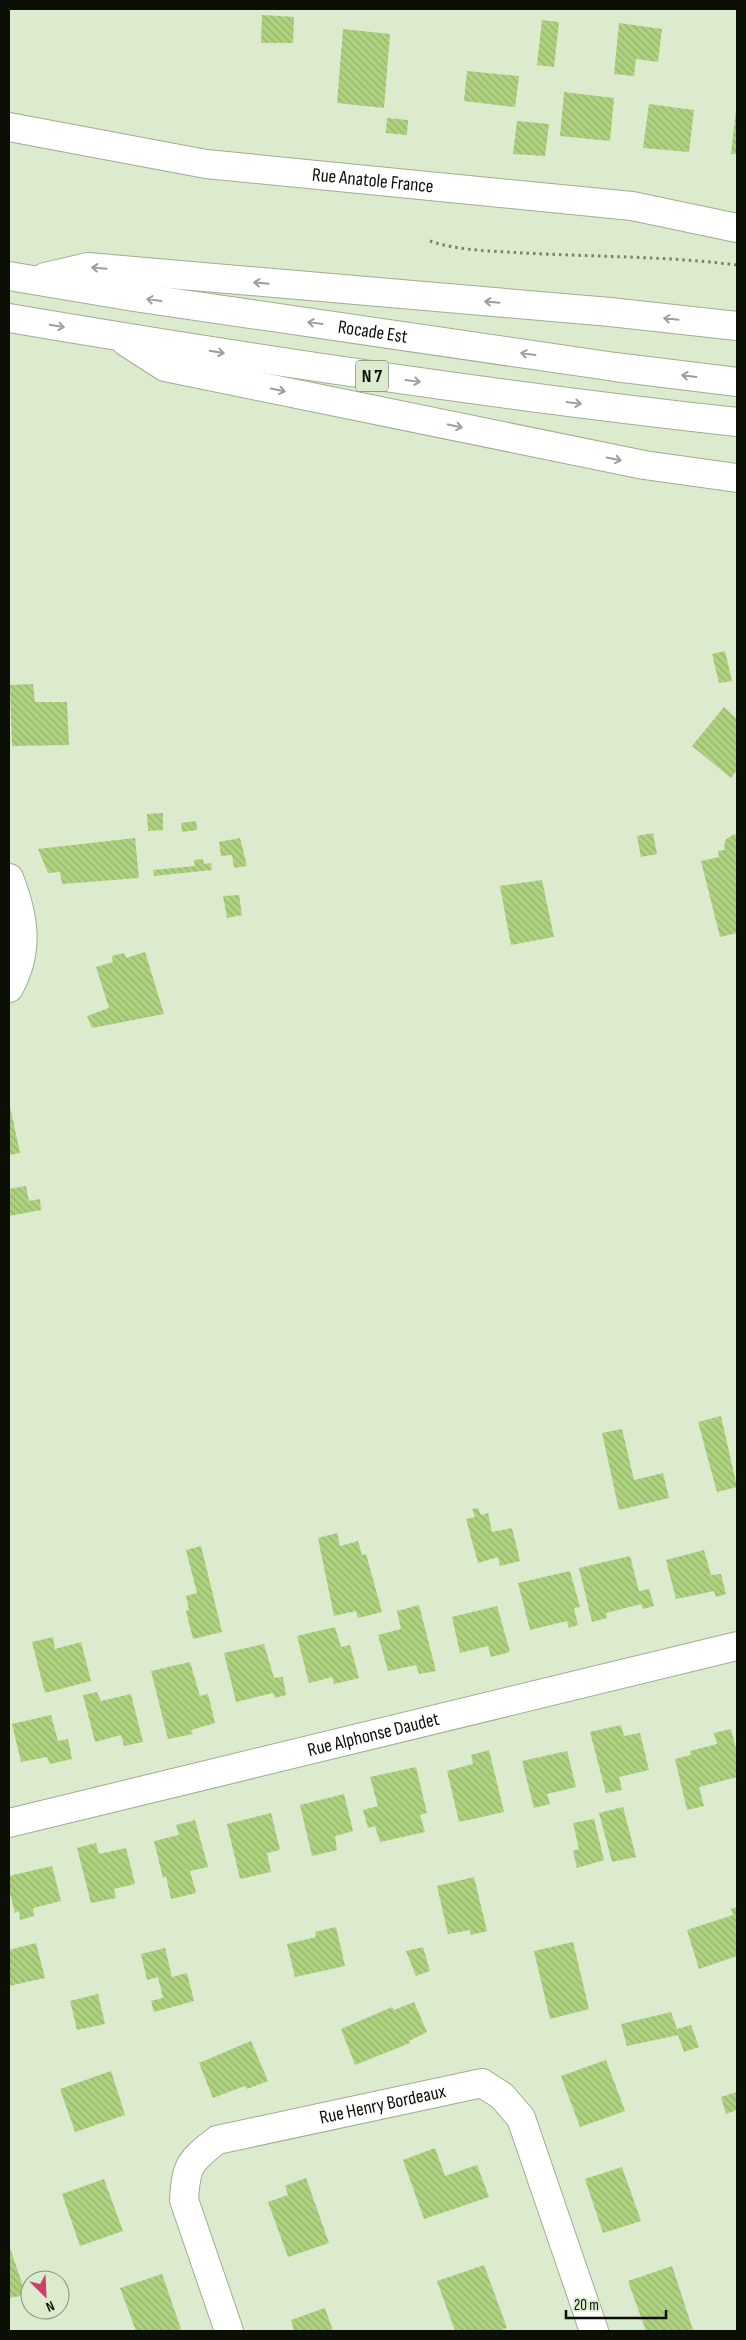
<svg xmlns="http://www.w3.org/2000/svg" width="746" height="2340" viewBox="0 0 746 2340" font-family="'Sofia Sans Condensed',sans-serif">
<style>
.building{fill:url(#building-back-hatch)}
.lines{fill:none;stroke-linecap:round;stroke-linejoin:round}
.minor-casing{stroke:#a0ad92;stroke-width:30}
.trunk-casing{stroke:#a0ad92;stroke-width:30}
.path{stroke:#78816e;stroke-width:3;stroke-dasharray:2.5 4;stroke-linecap:butt}
.minor{stroke:#fff;stroke-width:28}
.trunk{stroke:#fff;stroke-width:28}
.oneway{stroke:#9d9f9b}
.labels{text-anchor:middle;dominant-baseline:central;stroke-width:4;stroke-linejoin:round;paint-order:stroke}
.shield{fill:#dceacd;stroke:#4a5142;stroke-width:1}
.shield-label{font-size:18px;font-weight:bold;fill:#0b0f06}
.street-label{font-size:19px;fill:#0b0f06;stroke:#dceacd}
</style>
<defs>
<pattern id="building-back-hatch" width="6" height="6" patternUnits="userSpaceOnUse" patternTransform="scale(1.25)"><rect width="6" height="6" fill="#aed27f"/><path d="M-1 5l2 2M0 0l6 6M5-1l2 2" fill="none" stroke="#94b36c"/></pattern>
</defs>
<rect width="100%" height="100%" fill="#dceacd"/>
<!-- building -->
<path class="building" d="M262 15 294 17 293 43H261Z
M542 20 559 22 554 67 537 65Z
M619 23 662 29 658 62 636 59 634 76 614 74Z
M343 29 390 34 384 108 337 103Z
M467 71 519 76 515 107 464 101Z
M564 92 614 98 610 141 560 136Z
M649 104 694 110 689 152 643 148Z
M736 110H737V154H731Z
M387 118 408 120 407 135 386 133Z
M517 121 549 124 545 156 513 154Z
M725 651 732 681 719 683 712 654Z
M33 684 35 702H67L69 745 12 746 10 685Z
M724 707 737 719V770L731 778 692 746Z
M163 813V830L148 831 147 814Z
M196 821 197 830 182 832 181 823Z
M653 833 657 854 641 857 637 836Z
M734 834 737 835V933L720 937 701 861 719 857 718 851 724 850 725 840Z
M135 838 139 878 62 884 60 872 48 873 38 849Z
M240 838 247 866 234 868 232 855 221 856 219 842Z
M203 859 204 864 211 863 212 870 154 876 153 870 195 866 194 860Z
M542 880 554 937 511 945 500 886Z
M239 895 242 915 227 918 223 896Z
M145 952 164 1014 92 1028 87 1016 109 1008 96 967 113 962 112 956 124 953 126 958Z
M9 1102 20 1153 9 1155Z
M26 1186 29 1201 40 1199 41 1210 9 1216V1189Z
M721 1416 737 1487 717 1492 698 1422Z
M622 1429 634 1480 663 1473 669 1498 619 1510 602 1433Z
M478 1508 481 1515 488 1513 492 1532 512 1528 520 1561 500 1566 498 1557 478 1563 466 1519 475 1517 472 1509Z
M337 1533 340 1546 358 1541 362 1555 366 1554 382 1612 358 1618 356 1611 334 1616 318 1538Z
M201 1546 222 1632 193 1639 186 1611 189 1610 186 1596 197 1593 186 1550Z
M704 1550 711 1575 721 1574 726 1594 716 1597 714 1591 676 1599 666 1560Z
M630 1556 639 1591 649 1589 654 1606 643 1609 641 1604 606 1613 607 1618 592 1622 579 1568Z
M570 1571 580 1607 574 1608 578 1625 569 1628 567 1621 530 1630 518 1583Z
M419 1605 436 1671 419 1674 416 1665 388 1671 378 1635 401 1629 397 1611Z
M497 1606 510 1652 491 1657 488 1646 460 1653 452 1617Z
M335 1627 341 1647 350 1645 359 1678 334 1684 332 1677 309 1683 297 1636Z
M53 1637 55 1649 81 1642 91 1681 45 1693 32 1642Z
M264 1644 274 1678 283 1677 286 1695 275 1698 273 1693 236 1702 224 1653Z
M190 1662 200 1696 208 1694 215 1723 191 1730 193 1734 168 1739 151 1671Z
M97 1692 101 1701 131 1694 143 1742 124 1746 121 1735 95 1742 83 1695Z
M51 1715 58 1741 68 1739 72 1759 50 1764 47 1757 21 1762 12 1724Z
M621 1725 624 1736 640 1733 649 1770 619 1777 622 1790 606 1793 590 1732Z
M731 1729 737 1753V1777L699 1787 704 1806 687 1810 675 1759 691 1755 690 1751 717 1744 714 1733Z
M489 1750 504 1812 459 1822 447 1771 473 1764 471 1755Z
M567 1751 576 1787 547 1794 550 1804 534 1808 522 1761Z
M416 1767 427 1813 420 1815 425 1832 380 1842 375 1826 368 1828 363 1810 378 1806 370 1777Z
M344 1794 353 1831 335 1836 337 1850 312 1856 300 1805Z
M623 1807 636 1857 612 1862 599 1813Z
M271 1813 280 1850 267 1853 271 1872 240 1879 227 1824Z
M594 1819 604 1860 577 1868 573 1851 579 1849 573 1823Z
M195 1820 208 1867 190 1871 196 1893 171 1899 166 1876 163 1878 154 1841 179 1835 176 1825Z
M96 1843 99 1854 126 1848 135 1884 114 1889 116 1898 91 1903 77 1848Z
M52 1866 61 1901 33 1908 34 1916 20 1920 19 1911 15 1913 9 1890V1876Z
M474 1877 487 1931 471 1935 470 1930 448 1934 437 1886Z
M737 1907V1956L699 1969 687 1930 733 1915 731 1909Z
M336 1927 345 1966 295 1977 287 1944 316 1937 315 1932Z
M573 1942 589 2009 550 2019 534 1951Z
M36 1943 45 1978 9 1986V1950Z
M423 1947 430 1971 416 1976 406 1951Z
M165 1948 172 1977 187 1973 194 2001 154 2012 151 2001 163 1998 158 1977 147 1980 141 1954Z
M98 1994 105 2024 77 2030 70 2001Z
M414 2002 427 2032 409 2041 410 2043 355 2065 341 2029 392 2007 394 2010Z
M671 2012 677 2029 691 2025 699 2047 684 2052 678 2035 627 2046 621 2024Z
M251 2041 268 2081 247 2089 245 2086 213 2098 199 2063Z
M606 2060 625 2111 580 2127 561 2076Z
M111 2071 125 2115 75 2132 60 2089Z
M737 2092V2110L726 2114 721 2097Z
M435 2148 445 2176 477 2165 489 2197 424 2219 403 2160Z
M622 2167 641 2221 603 2233 585 2179Z
M306 2178 329 2243 288 2257 268 2202 288 2195 285 2186Z
M104 2179 123 2231 80 2246 62 2194Z
M9 2245 26 2295 9 2298Z
M484 2265 507 2328 498 2331H455L437 2281Z
M672 2266 693 2330 646 2331 628 2281Z
M162 2274 181 2329 175 2331H136L120 2288Z
M325 2308 333 2331H294L291 2320Z"/>
<g class="lines">
<defs>
<g id="minor">
<path id="s1" d="M9 127 206 164 632 206 737 228"/>
<path d="M9 878C24 916 30 950 9 988"/>
<path id="s2" d="M9 1823 737 1646"/>
<path id="s3" d="M229 2331 184 2200C186 2165 190 2161 217 2140L482 2083 502 2096 521 2118 594 2331"/>
</g>
<g id="trunk">
<path id="s4" d="M9 276 134 297 615 367 737 382"/>
<path d="M45 277 88 267 610 312 737 326"/>
<path d="M9 318C251 359 493 395 737 422"/>
<path d="M126 342 165 367 644 465 737 478"/>
</g>
</defs>
<!-- minor casing -->
<use href="#minor" class="minor-casing"/>
<!-- trunk casing -->
<use href="#trunk" class="trunk-casing"/>
<!-- path -->
<path class="path" d="M430 241C459 251 493 251 524 253 596 257 666 256 737 265"/>
<!-- minor -->
<use href="#minor" class="minor"/>
<!-- trunk -->
<use href="#trunk" class="trunk"/>
</g>
<!-- one-way arrows -->
<defs><path id="oneway-shaft" d="M-6 0H5M1.5-3L5.5 0L1.5 3" fill="none" stroke-width="1.6" stroke-linecap="round" stroke-linejoin="round" transform="scale(1.25)"/></defs>
<g class="oneway">
<use href="#oneway-shaft" transform="translate(99 268) rotate(-175)"/>
<use href="#oneway-shaft" transform="translate(261 283) rotate(-175)"/>
<use href="#oneway-shaft" transform="translate(154 300) rotate(-172)"/>
<use href="#oneway-shaft" transform="translate(492 302) rotate(-175)"/>
<use href="#oneway-shaft" transform="translate(671 319) rotate(-174)"/>
<use href="#oneway-shaft" transform="translate(315 323) rotate(-172)"/>
<use href="#oneway-shaft" transform="translate(57 326) rotate(10)"/>
<use href="#oneway-shaft" transform="translate(217 352) rotate(9)"/>
<use href="#oneway-shaft" transform="translate(528 354) rotate(-172)"/>
<use href="#oneway-shaft" transform="translate(689 376) rotate(-173)"/>
<use href="#oneway-shaft" transform="translate(413 381) rotate(8)"/>
<use href="#oneway-shaft" transform="translate(278 390) rotate(12)"/>
<use href="#oneway-shaft" transform="translate(574 403) rotate(8)"/>
<use href="#oneway-shaft" transform="translate(455 426) rotate(12)"/>
<use href="#oneway-shaft" transform="translate(614 459) rotate(12)"/>
</g>
<g class="labels">
<!-- shield labels -->
<rect class="shield" x="356" y="360.5" width="32" height="31" rx="4"/>
<g class="shield-label">
<text x="372" y="376">N 7</text>
</g>
<!-- street labels -->
<g class="street-label">
<text stroke="none"><textPath href="#s1" startOffset="368">Rue Anatole France</textPath></text>
<text stroke="none"><textPath href="#s4" startOffset="368">Rocade Est</textPath></text>
<text stroke="none"><textPath href="#s2" startOffset="375">Rue Alphonse Daudet</textPath></text>
<text stroke="none"><textPath href="#s3" startOffset="380">Rue Henry Bordeaux</textPath></text>
</g>
</g>
<!-- border -->
<rect width="746" height="2340" fill="none" stroke="#0b0f06" stroke-width="20"/>
<!-- north arrow -->
<g transform="translate(45 2295) rotate(156)"><circle r="24" fill="#dceacd" stroke="#88927d"/>
<path d="M0-4L9 19L0 12L-9 19Z" fill="#cc4070"/>
<text y="-8" font-size="14" font-weight="bold" text-anchor="middle" fill="#0b0f06">N</text>
</g>
<!-- scale -->
<path d="M566 2310v8h100v-8" fill="none" stroke="#0b0f06" stroke-width="2.5"/>
<text x="574" y="2310" font-size="15" fill="#0b0f06" stroke="#dceacd" stroke-width="4" paint-order="stroke">20 m</text>
</svg>
